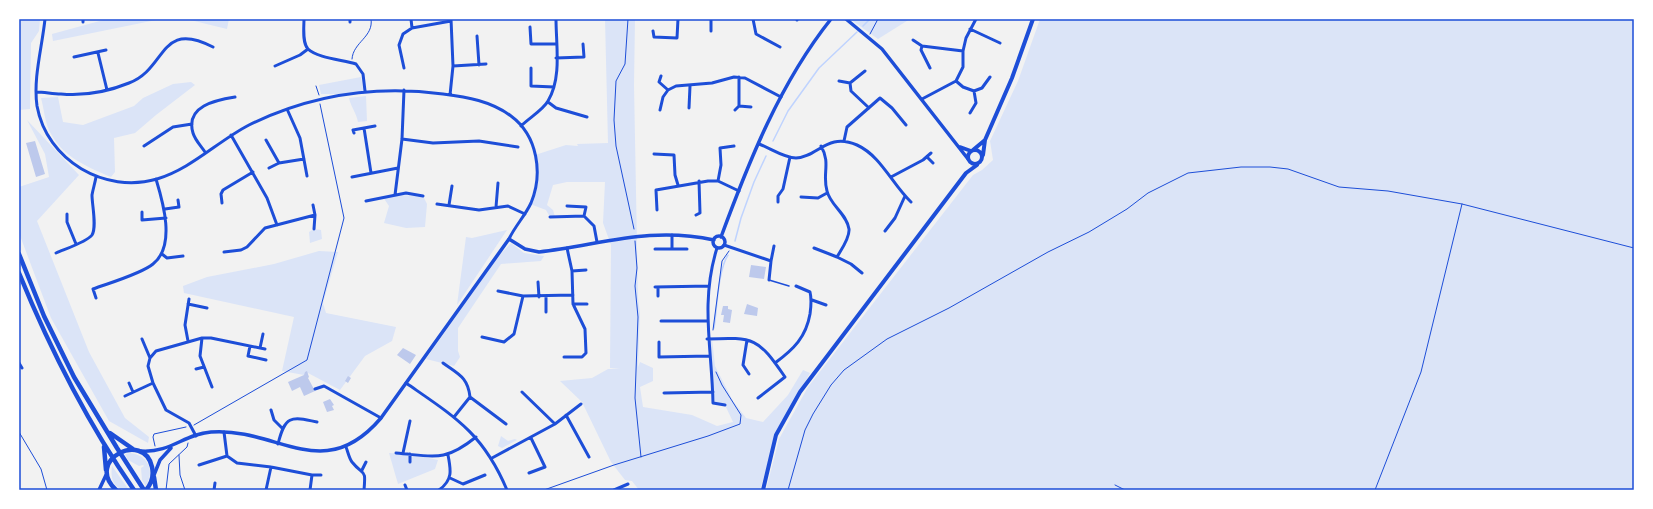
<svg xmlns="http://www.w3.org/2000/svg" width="1653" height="509" viewBox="0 0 1653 509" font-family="'Fira Sans',sans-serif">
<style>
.green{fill:#dbe4f7}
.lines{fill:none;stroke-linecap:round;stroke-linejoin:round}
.stream{stroke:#bfd3fe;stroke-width:1.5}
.building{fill:#bdc9ec}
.path{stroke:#1d4ed8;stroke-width:1}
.service{stroke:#1d4ed8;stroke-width:1.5}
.minor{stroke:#1d4ed8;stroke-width:3}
.tertiary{stroke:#1d4ed8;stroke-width:3.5}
.secondary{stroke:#1d4ed8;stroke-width:4}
.trunk{stroke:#1d4ed8;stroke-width:4.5}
.neatline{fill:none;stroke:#1d4ed8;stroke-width:1.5}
</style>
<rect width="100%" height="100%" fill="#f2f2f2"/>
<!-- green -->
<path class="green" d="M19 19H40L39 31 31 43 30 109 19 110Z
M107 19H161L53 41 52 34Z
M186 19H229L227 29Z
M605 19H635L634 85 638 298 640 313 638 367 640 362 653 368V381L640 387 643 407 692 415 717 426 733 422 725 405 715 404 708 345 712 338 715 366 733 401 746 418 763 422 788 395 803 370 810 373 776 435 760 490H639L632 481 625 480 611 462 582 402 560 381 592 378 608 369H620L610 368 611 245 603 223 605 182H567L553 185 547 205 553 210 555 217H550L546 210 530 204C536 187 538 172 535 155L566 145 578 146 577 144 608 143Z
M850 19H910L878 39Z
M1040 19H1634V490H766L779 439 808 387 973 175 982 170 993 160 990 141 1018 81Z
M361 77 364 94H321L319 85Z
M191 82 195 85 156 115 135 133 114 138 115 172 111 177C88 167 64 158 51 134 45 124 44 109 41 98L58 97 63 122 83 125 134 106 143 98 173 84Z
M366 96 367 121 358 122C356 112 351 107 349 98Z
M27 120 79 175 37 221 89 352 125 418 149 437 148 443 109 421 51 318 19 233V187L49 177 45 154Z
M395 195 423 196 427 204 425 227 406 228 384 223 389 206 383 197Z
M314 229 321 230 322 239 310 243 309 232Z
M507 230 457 305 466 237 472 238Z
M511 243 524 253 544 256 541 261 501 264 458 328V351L460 357 454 366 426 359 496 259Z
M319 251 338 252 323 303 326 313 396 327 392 341 365 356 340 390 308 373 304 375 282 371 294 317 184 293 183 286 207 277 274 264Z
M501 436 508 441 515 439 517 440 502 448 498 446Z
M130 453C148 455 155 470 146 486L142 480 141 468 144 466 143 465 139 466 128 460 125 454Z
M389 453 410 454 438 460 435 469 398 484Z
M112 466 129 490C114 490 110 480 112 466Z"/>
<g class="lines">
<!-- stream -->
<path class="stream" d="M863 26 870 19
M773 141 788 111 819 68 857 32
M735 241 741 218 754 182 766 156
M714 328C717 309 718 270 728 255"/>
</g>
<!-- building -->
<path class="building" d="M35 141 45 174 36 177 26 143Z
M751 265 766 267 764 279 749 277Z
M747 304 758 308 757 316 744 314Z
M723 306H728V309L732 310 730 323 723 322 724 315H721Z
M403 348 416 355 410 364 397 355Z
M307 371 309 377 308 378 315 391 304 396 300 387 292 391 288 382 304 375 305 372Z
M348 376 351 378 348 383 345 381Z
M330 399 334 405 332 406 334 410 327 412 323 402Z"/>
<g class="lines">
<!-- path -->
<path class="path" d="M628 19 625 64 616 81 614 120 616 146 634 229
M870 34 878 19
M352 59C353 42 374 37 371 19
M316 86 319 95
M635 241 637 268 635 286 638 317 635 398 641 457
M713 330 722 261 729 251
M194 425 307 360 344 218 320 104
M19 432 41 469 47 490
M155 446 153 437 154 434 186 427
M179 455 180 475 185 490
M1115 485 1125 490
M166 490 169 464 187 447 188 443
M544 490 614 465 708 436 740 424 741 415 722 385 716 372
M788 490 805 430 813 414 831 385 844 370 887 339 949 308 1048 252 1089 232 1127 209 1148 193 1188 173 1241 167H1270L1288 169 1339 187 1388 191 1462 204 1634 248
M1375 490 1421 372 1462 204"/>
<!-- service -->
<path class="service" d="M769 280 789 286"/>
<!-- minor -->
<path class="minor" d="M45 19C42 48 33 78 37 106 47 161 105 194 157 179 191 169 218 141 249 125 310 95 376 85 443 94 467 97 491 101 511 116 538 136 543 174 531 203 525 216 515 226 509 239
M83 19V22
M304 19C304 27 302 43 308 49 317 58 344 60 356 64L363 74 365 91
M350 19V22
M411 19 412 28
M753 19 756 34 780 47
M797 20V19
M530 27 531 44H556
M970 29 1000 43
M653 31 654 37 677 38 678 19
M711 31V19
M477 36 479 65
M913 40 922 46 963 51
M922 46 921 50 930 68
M98 53 107 90
M74 57 106 50
M556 58 584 57 583 44
M275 66 300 55 308 49
M453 66 486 64
M404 68 399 45 403 34 412 28 451 21
M531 68V86L554 87
M865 71 850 83 851 91 869 108
M661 76 659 82 668 90
M739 77V106L751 107
M839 81 850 83
M956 81 963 87 974 91 982 88 990 77
M36 92C45 92 52 94 61 94 84 96 107 92 129 83 167 69 159 19 213 47
M450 95 453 66 451 19
M922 99 956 81 963 67V51L966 38 976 19
M548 102 556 108 587 117
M689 108 690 86
M287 109 300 138 307 176
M660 110 663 97 668 90 676 86 712 83 734 77 745 78 781 97
M735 110 739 106
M970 113 976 103 974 91
M521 126C529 118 543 110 548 101 562 78 556 45 556 19
M364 128 371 173
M354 133 353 130 375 126
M231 135 267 198 277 225
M402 139 433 143 479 141 518 147
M266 140 279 163
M844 141 847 127 880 98 892 108 906 125
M759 144C770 148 784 158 796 158 818 157 827 132 857 145 881 156 892 184 911 202
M144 146 173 127 192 124
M821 146C831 163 822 174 827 191 830 205 847 214 849 229 850 238 841 250 837 257L851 264 862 273
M205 152C201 146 195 140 193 133 185 106 216 100 235 97
M654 154 674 155 675 175 678 185
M927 157 933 163
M269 168 279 163 304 159
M352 177 398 168
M891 177 923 160 931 153
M718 181 721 165 720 148 734 146
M395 195 402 139 404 90
M801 197 818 198 827 193
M366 201 406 193 423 196
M778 202V196L783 189 790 157
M222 203 221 194 223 190 253 172
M437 204 479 210 508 206 525 214
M313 205 315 215 314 229
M449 205 452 186
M567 206 586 207 584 216
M496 207 498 183
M165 209 179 207 178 200
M657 210 656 190 708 181H718L739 191
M142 212V220L166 218
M67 214V222L76 244
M696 215 700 213 699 181
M550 217 584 216 594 226 597 242
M885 231 895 218 905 196
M672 235V249H687
M724 245 771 261 769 280
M717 248C700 302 712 349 713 403L725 405
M814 248 837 257
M655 249H672
M224 252 241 250 247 247 265 228 315 215
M56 253C65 249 87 242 92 235 97 227 92 205 92 195 93 189 95 183 96 177
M162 254 167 258 183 256
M771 261 774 246
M572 271 586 270
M538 282 539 297
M655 287 709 286
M498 291 523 296
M546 296V312
M658 296V287
M96 298 93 289C109 283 141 274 153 264 176 246 163 202 156 179
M812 300 826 305
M188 304 207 308
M573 304H587
M661 321H707
M482 337 504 342 514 334 523 296 573 295
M202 338 200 356 212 387
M142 339 150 358
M707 339C755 337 758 338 785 377L758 398
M747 340 743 365 749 374
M188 341 185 325 189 299
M659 342V357L709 356
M250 346 248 356 266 360
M260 348 263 334
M564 357H582L586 353 585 329 573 304 572 271 567 248
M19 363 22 368
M443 363C458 374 468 377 470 397
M775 363C794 349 806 337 810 314 811 306 812 300 810 292L796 286
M196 369 204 367
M129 383 133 392
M406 383C455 417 483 433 507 490
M315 389 324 386 381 418
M522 392 555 424
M664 393 713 392
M125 396 153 383
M271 410 274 420 282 428
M566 415 589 457
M454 417 470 397 506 424
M224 432 227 456 237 463 271 467 312 475 310 490
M196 436 189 423 166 410 153 383 148 366 150 358 156 351 202 338H211L265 349
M278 444C285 416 290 416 317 422
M346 447C348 452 349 458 352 462 364 477 366 467 364 490
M396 453C433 456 444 463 476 437
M403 453 410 421
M492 458 555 424 581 404
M410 462V454
M199 465 227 456
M362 470 366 462
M529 473 545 467 531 438
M312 475H321
M450 478 463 484 485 475
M405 485 407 490
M214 490 215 483
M266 490 271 467
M439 490C453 480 451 470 448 455
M614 490 628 484"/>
<!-- tertiary -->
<path class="tertiary" d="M846 19 882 49 968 159
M960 147 971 151
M713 242a6 6 0 1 1 12 0a6 6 0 1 1-12 0Z
M721 237C749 161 780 83 831 19
M141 451C171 453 184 434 211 432 278 427 323 486 381 418L509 239 525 249 539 252C601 245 649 226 714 240
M154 475 160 460 171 448
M99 490 106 475"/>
<!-- secondary -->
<path class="secondary" d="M968 157a7 7 0 1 1 14 0a7 7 0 1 1-14 0Z
M973 150 985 140
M983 155 985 140 1012 78 1033 19
M763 490 776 435 800 392 966 173 977 165"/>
<!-- trunk -->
<path class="trunk" d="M19 254 44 316 74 377 117 448 144 490
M19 273C50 349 87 422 134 490
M110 433 133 449
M104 447 106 470
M154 477 156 490
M116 490C84 460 144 430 152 467 154 476 152 483 146 490"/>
</g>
<!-- border -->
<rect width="1653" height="509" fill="none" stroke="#ffffff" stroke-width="40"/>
<rect x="20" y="20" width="1613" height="469" class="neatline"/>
</svg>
